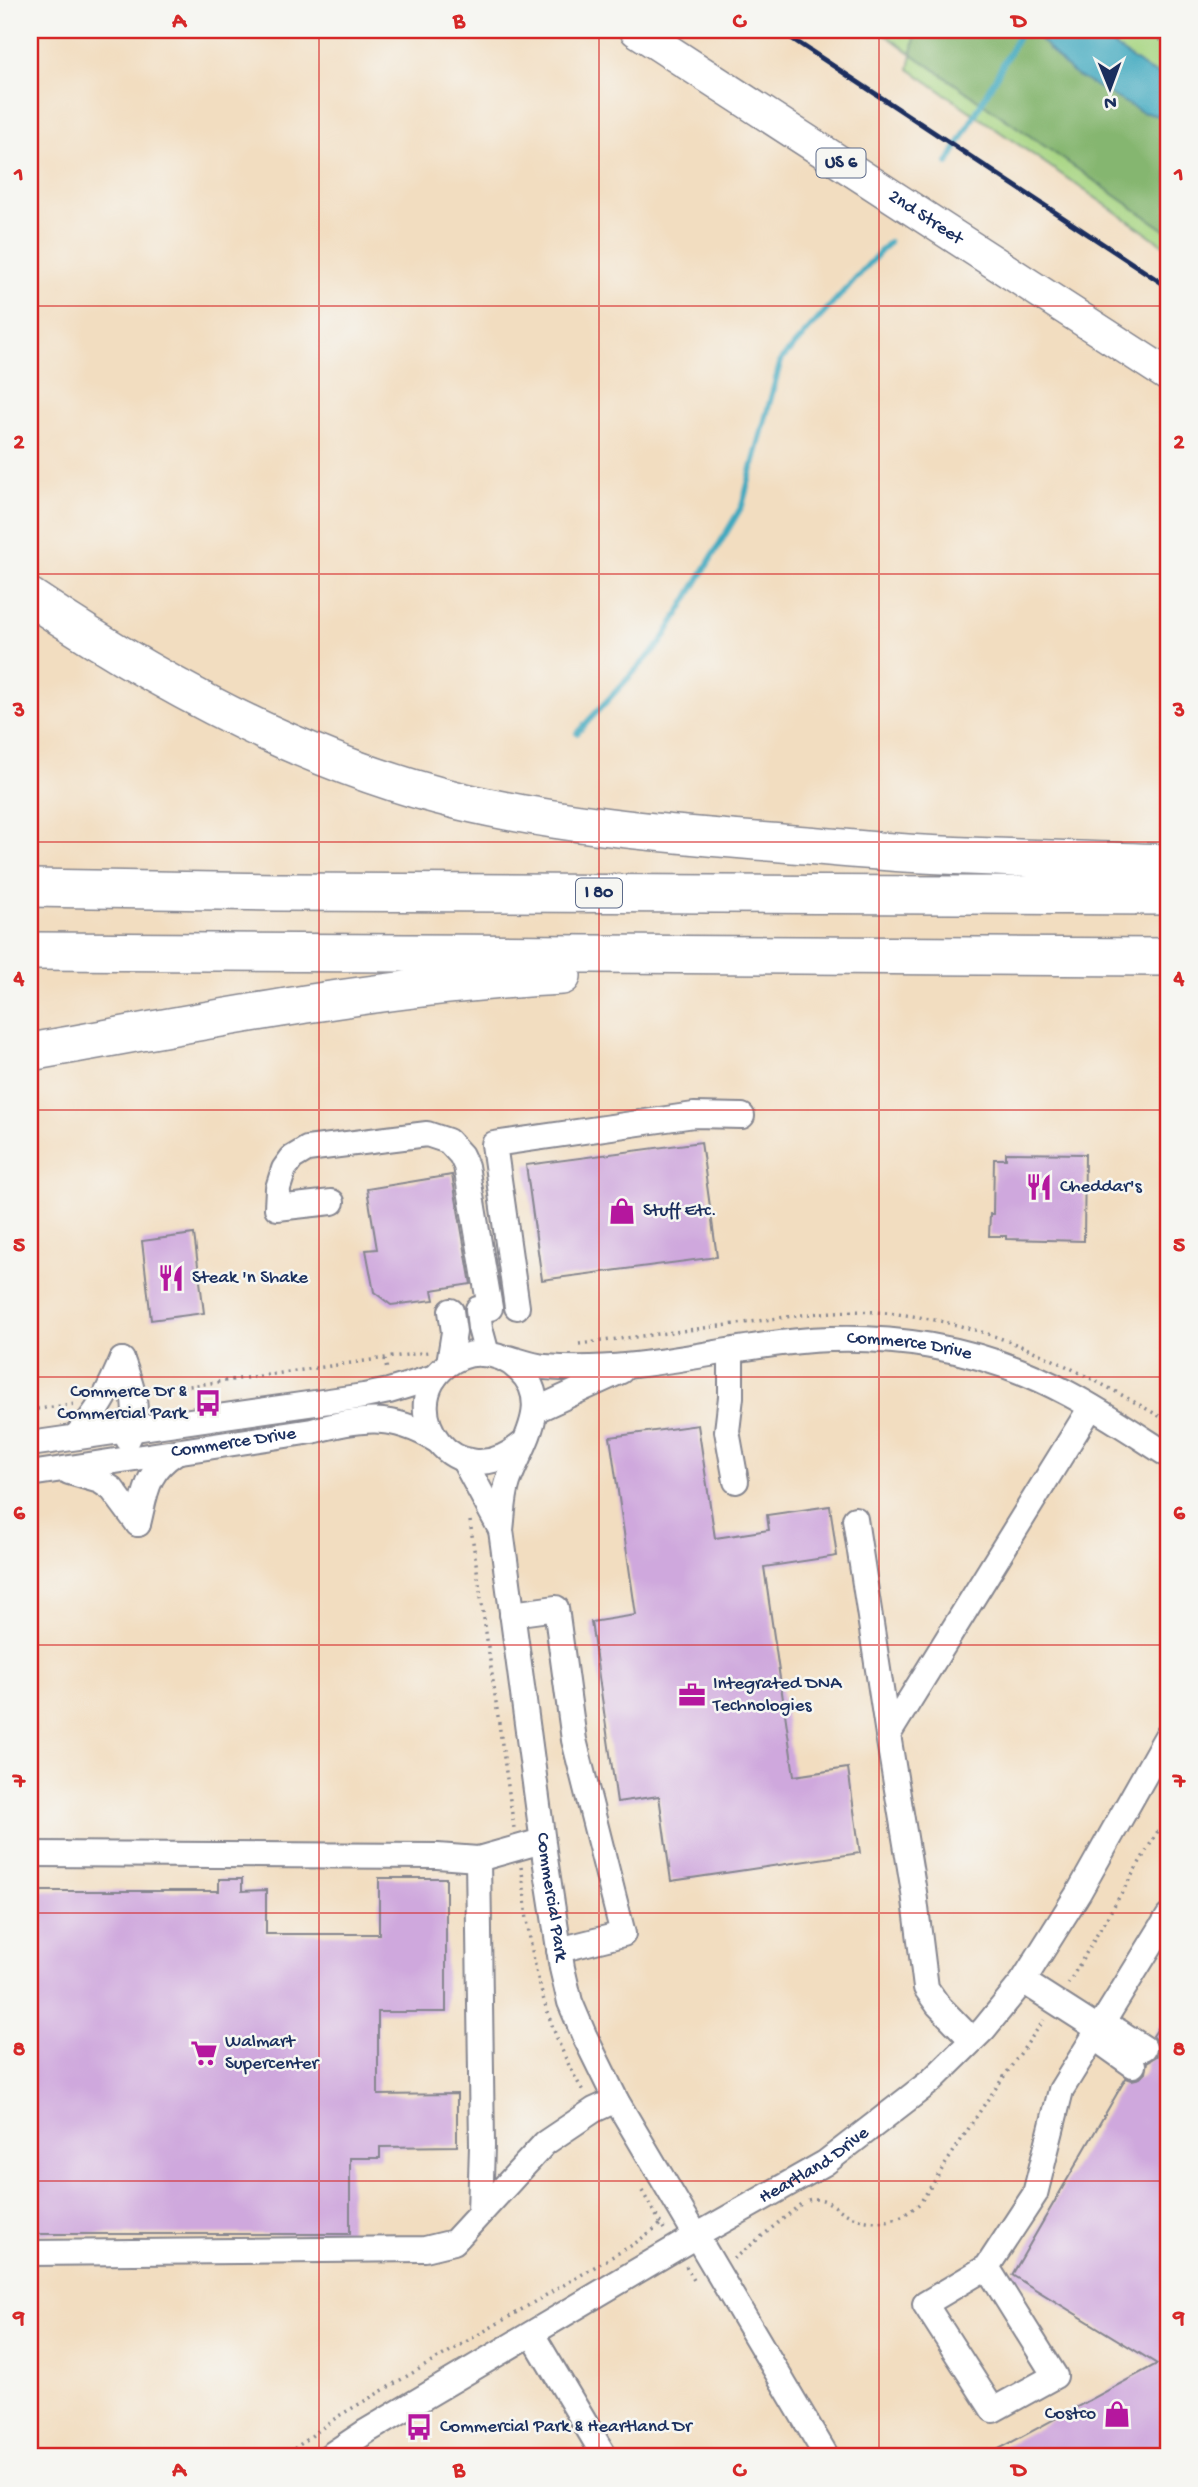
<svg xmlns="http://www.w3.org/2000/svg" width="1198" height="2487" viewBox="0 0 1198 2487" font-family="'Gochi Hand',sans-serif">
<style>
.green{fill:#a7d582;stroke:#618270;stroke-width:2}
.forest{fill:#85b670;stroke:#507267;stroke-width:2}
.water{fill:#3fa9bf;stroke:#2d6c8e;stroke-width:2}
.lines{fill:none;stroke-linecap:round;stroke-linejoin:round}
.stream{stroke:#3fa9bf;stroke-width:6}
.building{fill:#cfa8dd}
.minor-casing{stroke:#86868f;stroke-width:28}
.major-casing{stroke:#86868f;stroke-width:35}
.highway-casing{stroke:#86868f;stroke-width:40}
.path{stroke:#86868f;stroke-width:3.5;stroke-dasharray:2 5;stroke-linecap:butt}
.minor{stroke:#fff;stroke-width:24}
.major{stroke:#fff;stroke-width:32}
.highway{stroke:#fff;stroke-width:37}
.rail{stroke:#1b2f5e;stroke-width:5}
.grid{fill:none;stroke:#d62828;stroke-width:2;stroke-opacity:0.55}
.labels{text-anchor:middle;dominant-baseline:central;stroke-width:5;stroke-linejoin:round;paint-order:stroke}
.shield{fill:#f6f6f2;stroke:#5d6b8a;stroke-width:2}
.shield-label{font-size:18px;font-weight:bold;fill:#1b2f5e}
.street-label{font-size:19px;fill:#1b2f5e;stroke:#f6f6f2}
.poi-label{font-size:19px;fill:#1b2f5e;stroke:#f6f6f2;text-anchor:start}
.neatline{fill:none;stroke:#d62828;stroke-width:2.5}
.grid-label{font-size:23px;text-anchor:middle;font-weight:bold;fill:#d62828}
</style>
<rect width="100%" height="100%" fill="#f6f6f2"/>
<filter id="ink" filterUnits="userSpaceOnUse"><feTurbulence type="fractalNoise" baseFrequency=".0143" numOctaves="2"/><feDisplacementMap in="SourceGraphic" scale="14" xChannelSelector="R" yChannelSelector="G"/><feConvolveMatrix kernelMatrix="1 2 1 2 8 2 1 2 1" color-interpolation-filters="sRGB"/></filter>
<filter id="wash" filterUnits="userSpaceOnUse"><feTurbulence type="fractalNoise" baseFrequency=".00686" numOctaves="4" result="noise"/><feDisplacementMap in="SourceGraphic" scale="28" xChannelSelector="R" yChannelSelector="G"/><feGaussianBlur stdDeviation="1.57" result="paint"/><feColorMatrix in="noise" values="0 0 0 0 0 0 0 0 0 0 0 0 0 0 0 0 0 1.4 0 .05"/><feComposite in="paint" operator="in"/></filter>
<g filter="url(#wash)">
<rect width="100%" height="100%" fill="#f2ddc0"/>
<!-- green -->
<path class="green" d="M882 30H1168V248L909 69 912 54 883 33Z"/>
<!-- forest -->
<path class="forest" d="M916 30H1031L1142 112 1168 118V232L912 54Z"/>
<!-- water -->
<path class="water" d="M1031 30H1091L1150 71 1168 77V118L1142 112 1072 73Z"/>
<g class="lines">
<!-- stream -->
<path class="stream" d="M948 163 1022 30
M577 733 661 643 742 506 781 360 889 242"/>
</g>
<g id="blocks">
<!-- building -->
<path class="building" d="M701 1142 717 1257 542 1280 526 1165Z
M1006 1153 1085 1154 1084 1241 1006 1239V1236H989L990 1214H993L994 1159H1006Z
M452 1175 471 1284 432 1290 434 1300 391 1305 374 1292 366 1250 377 1249 367 1189Z
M194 1234 204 1313 151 1320 142 1241Z
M698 1425 715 1538 769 1530 767 1515 830 1506 837 1556 764 1567 794 1776 848 1768 860 1853 671 1881 659 1796 617 1802 591 1622 636 1615 610 1437Z
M379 1878H446V2012H378V2095L457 2094V2146L380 2147V2158H350V2234H30V1891H219V1879H242V1891L266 1890V1934H379Z
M1168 2013V2457H984L1157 2364 1012 2275 1126 2078 1132 2080 1140 2078 1145 2073 1147 2062 1157 2056 1158 2042 1153 2036Z"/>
</g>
</g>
<g filter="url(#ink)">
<use href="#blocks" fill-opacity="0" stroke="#86868f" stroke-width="2"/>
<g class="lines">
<defs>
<g id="minor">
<path d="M332 1202 277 1208 278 1188 284 1169 292 1158 307 1149 427 1134 448 1141 461 1155 466 1166 490 1308"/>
<path d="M517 1307 494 1144 694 1115 742 1116"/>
<path d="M478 1309 480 1328 487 1354"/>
<path d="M731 1351V1397L727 1431 736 1481"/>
<path id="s1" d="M509 1358C520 1361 533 1366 545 1367 625 1374 702 1353 781 1343 880 1330 981 1346 1069 1394 1103 1412 1135 1434 1168 1455"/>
<path d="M122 1360C132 1387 142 1412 128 1439"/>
<path d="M449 1363 454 1332 451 1311"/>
<path d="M536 1410 621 1371"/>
<path d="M75 1437C100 1411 108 1392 122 1360"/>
<path d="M30 1444 364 1396 389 1391 435 1377"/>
<path id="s2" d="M522 1444C456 1501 391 1408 447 1365 457 1358 469 1353 481 1354 496 1354 509 1360 519 1370 555 1403 520 1447 508 1482 503 1497 503 1515 501 1530L546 1865 562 1968 570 2002 584 2035 616 2100 827 2457"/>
<path d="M464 1461 501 1530"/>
<path d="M69 1472 100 1481 112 1489 138 1524"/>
<path id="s3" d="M30 1474 312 1431C359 1418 392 1413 436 1440"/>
<path d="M855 1519 888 1735"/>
<path d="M138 1524C146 1492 146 1472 175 1453"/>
<path d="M512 1614 556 1608 574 1740 623 1934 559 1950"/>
<path d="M30 1854 437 1856 478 1859 542 1841"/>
<path d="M478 1859 482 2145 480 2213"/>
<path d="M1023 1981 1098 2029 1118 2031 1144 2048"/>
<path d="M1098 2029 1102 2043 1133 2065"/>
<path d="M972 2040 938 2005 926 1988 914 1892 888 1735 1091 1407"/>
<path d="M30 2253 425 2249 454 2242 545 2143 594 2110 616 2100"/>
<path d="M987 2267 1055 2376 993 2410 925 2304 987 2267 1035 2194 1061 2090 1168 1917"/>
<path d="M532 2334 605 2457"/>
<path id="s4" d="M328 2457 367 2431 696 2236 825 2163 931 2081 984 2029 1023 1981 1079 1892 1168 1734"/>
</g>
<g id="major">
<path id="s5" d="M636 30 1168 375"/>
</g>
<path id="highway" d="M30 597C158 683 309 765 460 801 557 824 657 833 756 841 812 845 867 851 923 854 1005 858 1087 860 1168 863
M30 888 277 892 1168 896
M30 951 1168 957
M30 1052C206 1021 383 985 562 976"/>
</defs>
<!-- minor casing -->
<use href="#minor" class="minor-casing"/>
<!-- major casing -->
<use href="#major" class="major-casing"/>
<!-- highway casing -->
<use href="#highway" class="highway-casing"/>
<!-- path -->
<path class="path" d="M1140 30 1168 44
M579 1344C634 1337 689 1330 744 1323 788 1317 831 1309 876 1312 989 1320 1073 1367 1168 1421
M385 1359 387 1371
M155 1391 428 1352
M30 1410 75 1404
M470 1521 514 1828
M521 1867C525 1887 525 1907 528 1926 536 1983 553 2041 583 2091
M1068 1984 1168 1814
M642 2191 664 2229
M808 2200C823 2196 831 2204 843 2212 870 2228 898 2224 920 2203L986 2102 1044 2020
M734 2259 801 2204
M686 2266 695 2282 697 2281
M283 2457 337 2417 634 2244 661 2224"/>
<!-- minor -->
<use href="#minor" class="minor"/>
<!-- major -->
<use href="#major" class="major"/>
<!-- highway -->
<use href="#highway" class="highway"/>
<!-- rail -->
<path class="rail" d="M779 30 1168 287"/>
</g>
</g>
<!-- grid -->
<path class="grid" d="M319 30V2457M599 30V2457M879 30V2457M30 306H1168M30 574H1168M30 842H1168M30 1110H1168M30 1377H1168M30 1645H1168M30 1913H1168M30 2181H1168"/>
<!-- icons -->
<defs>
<symbol id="restaurant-bare" viewBox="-9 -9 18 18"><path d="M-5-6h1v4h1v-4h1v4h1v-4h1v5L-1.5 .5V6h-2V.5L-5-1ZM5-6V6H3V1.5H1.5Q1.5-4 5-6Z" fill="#b5179e" stroke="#f6f6f2" stroke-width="2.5" paint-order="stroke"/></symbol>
<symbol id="shop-bare" viewBox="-9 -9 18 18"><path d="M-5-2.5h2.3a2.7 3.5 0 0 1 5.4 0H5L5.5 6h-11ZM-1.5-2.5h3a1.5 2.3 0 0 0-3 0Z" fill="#b5179e" stroke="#f6f6f2" stroke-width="2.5" paint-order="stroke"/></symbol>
<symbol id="bus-bare" viewBox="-9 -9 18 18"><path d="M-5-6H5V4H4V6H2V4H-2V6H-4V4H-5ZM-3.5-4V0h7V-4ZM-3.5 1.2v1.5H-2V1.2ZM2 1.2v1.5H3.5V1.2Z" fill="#b5179e" stroke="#f6f6f2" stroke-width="2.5" paint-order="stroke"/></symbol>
<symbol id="office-bare" viewBox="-9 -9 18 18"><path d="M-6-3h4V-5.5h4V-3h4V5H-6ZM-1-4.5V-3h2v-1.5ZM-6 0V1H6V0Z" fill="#b5179e" stroke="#f6f6f2" stroke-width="2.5" paint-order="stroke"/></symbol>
<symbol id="supermarket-bare" viewBox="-9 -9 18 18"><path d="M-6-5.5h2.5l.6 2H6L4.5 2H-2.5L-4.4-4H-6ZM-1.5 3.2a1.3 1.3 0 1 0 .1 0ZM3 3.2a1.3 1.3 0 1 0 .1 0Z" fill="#b5179e" stroke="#f6f6f2" stroke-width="2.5" paint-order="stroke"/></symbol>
</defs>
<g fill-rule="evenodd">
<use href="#restaurant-bare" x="1020" y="1168" width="38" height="38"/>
<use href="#shop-bare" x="603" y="1192" width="38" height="38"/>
<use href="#restaurant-bare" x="152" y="1259" width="38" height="38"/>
<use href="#bus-bare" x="189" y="1384" width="38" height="38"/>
<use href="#office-bare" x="673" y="1676" width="38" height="38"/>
<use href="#supermarket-bare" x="185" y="2034" width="38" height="38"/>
<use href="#shop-bare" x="1098" y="2395" width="38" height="38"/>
<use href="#bus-bare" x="400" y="2408" width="38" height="38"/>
</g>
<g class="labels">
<!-- shield labels -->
<g class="shield">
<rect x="816.5" y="148.5" width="49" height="29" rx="5"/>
<rect x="576" y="878.5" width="46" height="29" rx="5"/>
</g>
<g class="shield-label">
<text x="841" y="163">US 6</text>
<text x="599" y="893">I 80</text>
</g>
<!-- street labels -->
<g class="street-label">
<text stroke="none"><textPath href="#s5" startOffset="345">2nd Street</textPath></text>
<text stroke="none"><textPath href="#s1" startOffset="404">Commerce Drive</textPath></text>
<text stroke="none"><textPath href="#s3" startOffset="206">Commerce Drive</textPath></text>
<text stroke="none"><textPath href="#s2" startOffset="800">Commercial Park</textPath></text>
<text stroke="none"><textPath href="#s4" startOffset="567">Heartland Drive</textPath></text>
</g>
<!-- poi labels -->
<g class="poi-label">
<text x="1060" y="1187">Cheddar's</text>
<text x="643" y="1211">Stuff Etc.</text>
<text x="192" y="1278">Steak 'n Shake</text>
<text x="187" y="1392" text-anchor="end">Commerce Dr &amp;<tspan x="187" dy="22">Commercial Park</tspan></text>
<text x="713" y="1684">Integrated DNA<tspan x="713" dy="22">Technologies</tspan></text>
<text x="225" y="2042">Walmart<tspan x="225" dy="22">Supercenter</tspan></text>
<text x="1096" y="2414" text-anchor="end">Costco</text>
<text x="440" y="2427">Commercial Park &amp; Heartland Dr</text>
</g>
</g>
<!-- margin -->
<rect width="1198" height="2487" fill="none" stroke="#f6f6f2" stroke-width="77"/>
<!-- north arrow -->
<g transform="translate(1110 88) rotate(179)" stroke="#f6f6f2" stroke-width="5" paint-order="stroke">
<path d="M0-5L12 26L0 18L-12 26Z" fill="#1b2f5e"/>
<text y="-10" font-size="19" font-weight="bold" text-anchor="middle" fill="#1b2f5e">N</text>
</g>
<rect x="38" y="38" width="1122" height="2410" class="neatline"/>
<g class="grid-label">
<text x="179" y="27">A</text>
<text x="459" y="27">B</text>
<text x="739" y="27">C</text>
<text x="1019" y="27">D</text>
<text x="19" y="180">1</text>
<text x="1179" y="180">1</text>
<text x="19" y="448">2</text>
<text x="1179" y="448">2</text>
<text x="19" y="716">3</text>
<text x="1179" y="716">3</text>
<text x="19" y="984">4</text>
<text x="1179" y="984">4</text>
<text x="19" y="1251">5</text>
<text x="1179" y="1251">5</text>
<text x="19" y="1519">6</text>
<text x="1179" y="1519">6</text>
<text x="19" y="1787">7</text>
<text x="1179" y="1787">7</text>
<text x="19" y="2055">8</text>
<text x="1179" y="2055">8</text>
<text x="19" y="2323">9</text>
<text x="1179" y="2323">9</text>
<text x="179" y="2476">A</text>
<text x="459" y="2476">B</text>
<text x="739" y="2476">C</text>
<text x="1019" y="2476">D</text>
</g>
</svg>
